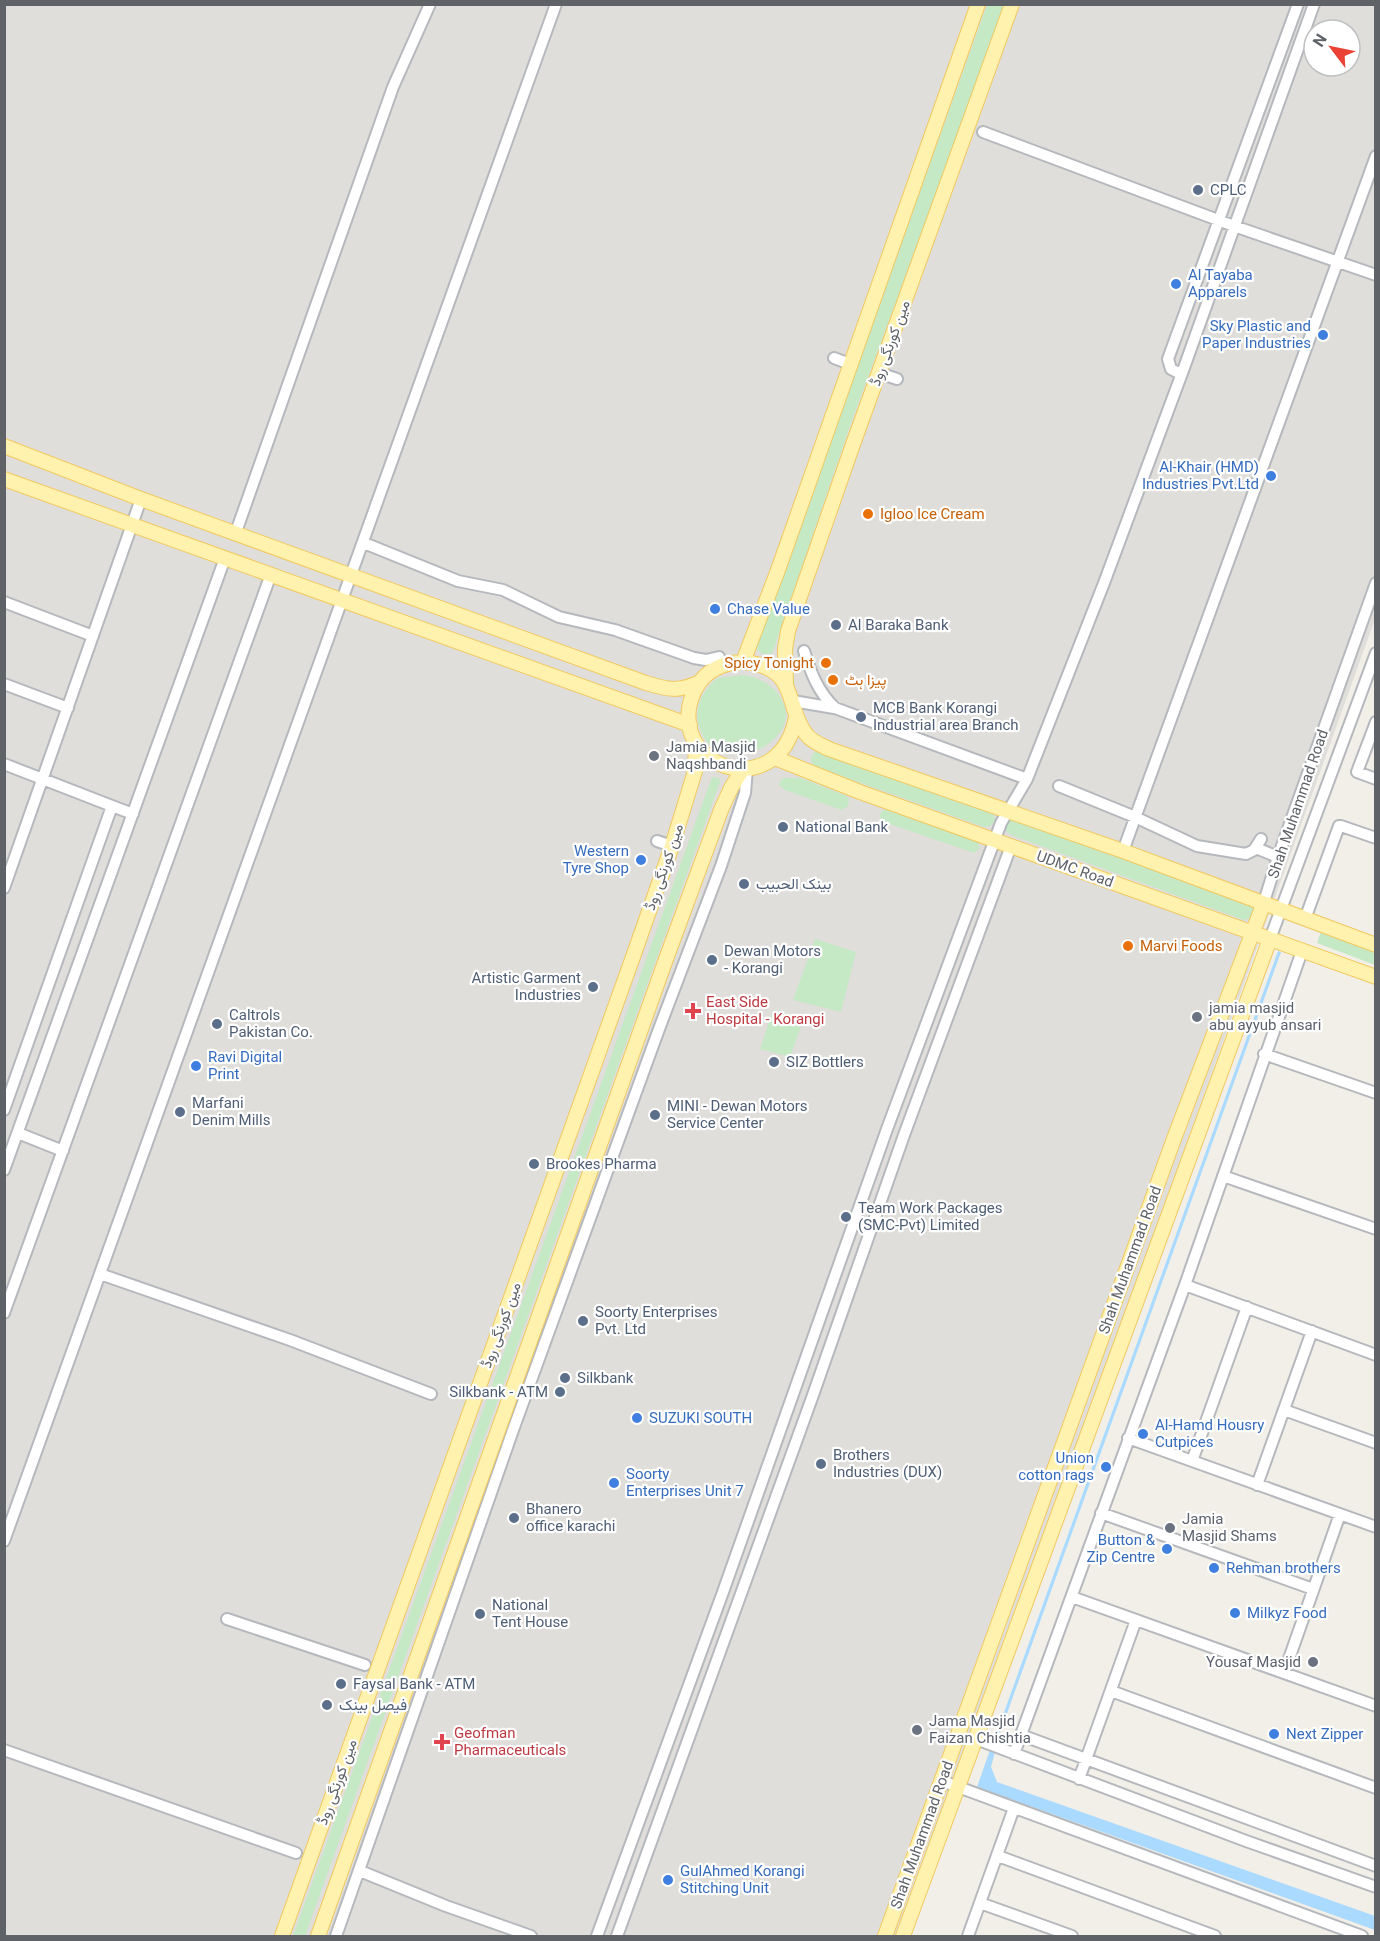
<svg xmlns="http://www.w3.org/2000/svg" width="1380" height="1941" viewBox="0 0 1380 1941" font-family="Roboto,Vazirmatn,sans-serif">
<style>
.industrial{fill:#e0deda;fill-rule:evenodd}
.green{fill:#c5e8c5}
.water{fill:#aadaff}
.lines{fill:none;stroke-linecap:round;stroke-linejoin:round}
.minor-casing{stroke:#b5b8bc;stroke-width:14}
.major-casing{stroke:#f2c960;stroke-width:16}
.minor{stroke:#fff;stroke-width:10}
.major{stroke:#fff2af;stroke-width:14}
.service-dot{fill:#5c6f8a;stroke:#fff;stroke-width:2}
.shop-dot{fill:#3f7fe0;stroke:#fff;stroke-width:2}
.food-dot{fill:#e8710a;stroke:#fff;stroke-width:2}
.worship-dot{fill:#6b7280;stroke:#fff;stroke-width:2}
.health-dot{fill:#e0444e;stroke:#fff;stroke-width:2}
.labels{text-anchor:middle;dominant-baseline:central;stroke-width:4.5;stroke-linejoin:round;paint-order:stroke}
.service-label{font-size:15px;fill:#4e5e75;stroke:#fff;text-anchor:start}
.shop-label{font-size:15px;fill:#366cbe;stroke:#fff;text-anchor:start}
.street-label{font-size:15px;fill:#5f6368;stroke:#fff}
.food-label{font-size:15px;fill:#c56008;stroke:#fff;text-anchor:start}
.worship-label{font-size:15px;fill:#5b616d;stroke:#fff;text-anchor:start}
.health-label{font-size:15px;fill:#be3a42;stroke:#fff;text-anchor:start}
</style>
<rect width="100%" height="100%" fill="#f1efe8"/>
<!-- industrial -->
<path class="industrial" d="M5 5H1375V619L902 1936H5ZM1314 30H1350V66H1314Z"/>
<!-- green -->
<path class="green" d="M987 5H1006L852 420 772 654H763L756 649Z
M743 675C757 677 769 683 778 694 815 741 711 787 698 722 695 704 704 689 718 678Z
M817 749 993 812 995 821 990 826 984 827 816 767 812 763 811 757Z
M712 777 719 778 720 782 305 1936H293Z
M784 778H800L847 796 849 799 848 806 842 810 785 790 779 785 781 780Z
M886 809 977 840 980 848 974 853 881 821 880 815 882 811Z
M1013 820 1252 904 1254 910 1252 917 1244 920 1011 835 1005 830C1004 824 1008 820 1013 820Z
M1322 929 1375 949V965L1317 943Z
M815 939 856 952 841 1012 793 1000Z
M773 1010 804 1018 790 1057 760 1049Z"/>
<!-- water -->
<path class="water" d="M1278 951 1281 952 996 1744 993 1743Z
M990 1750 995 1752 991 1767 997 1782 1375 1916V1930L977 1787Z"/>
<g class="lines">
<defs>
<path id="minor" d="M983 132 1234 226 1376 275
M834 358 850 364
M879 373 897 379
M1181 374 1171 369 1168 359 1298 4
M236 532 393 87 430 4
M364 543 458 581 503 590 559 617 615 630 694 658 706 660 719 657
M4 602 93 636
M804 651C811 673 818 692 835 708L1027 779
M4 684 68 708
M793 701 834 708
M1376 722 1357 772 1376 779
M4 764 112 806
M1059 786 1135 817 1197 846 1246 854 1254 850 1261 839
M657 841 672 846
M1256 848 1278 857
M1123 851 1376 156
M4 888 141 499
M1263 905 1278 857 1376 583
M1305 919 1339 826H1341L1376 838
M1270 939 1376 653
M1264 1054 1376 1093
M4 1110 112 806 133 814
M18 1133 63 1151
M4 1170 225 558
M1223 1176 1376 1229
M100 1274 290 1340 431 1394
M1185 1285 1376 1355
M4 1313 271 574
M1284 1410 1376 1443
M1128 1438 1376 1527
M1192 1461 1247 1307
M1257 1485 1312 1331
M1101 1513 1313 1589
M4 1541 556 4
M1072 1597 1376 1706
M227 1619 365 1665
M1284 1673 1340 1514
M1111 1691 1376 1788
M1021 1735 1376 1866
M976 1739 1246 1841 1376 1887
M4 1750 296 1853
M1014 1754 1185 1285 1302 951
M1079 1779 1136 1620
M942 1781 1362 1936
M998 1856 1215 1936
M360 1871 446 1906 531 1936
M980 1903 1072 1936
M336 1936 513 1430 659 1029 721 866 745 793 747 769
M597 1936 723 1592 887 1129 1001 823 1027 779 1104 583 1185 365 1314 4
M617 1936 813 1395 904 1135 1011 846
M968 1936 1014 1808"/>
<path id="major" d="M4 446 141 499 646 683C668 690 679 692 700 682
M4 479 690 725
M743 662 778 570 978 4
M786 685 785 649 788 631 852 447 1012 4
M796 717C781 799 680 774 689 708 691 696 696 685 705 676 718 664 739 659 756 664 798 674 786 709 806 734 812 742 821 745 829 749L1123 851 1376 945
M775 758 860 792 1376 977
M282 1936 634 954 672 846 695 771 696 744
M318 1936 666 959 721 810 731 788 743 769
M885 1936 1175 1136 1263 905
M903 1936 1270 939"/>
</defs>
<!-- minor casing -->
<use href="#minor" class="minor-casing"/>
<!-- major casing -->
<use href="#major" class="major-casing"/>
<!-- minor -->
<use href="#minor" class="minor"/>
<!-- major -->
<use href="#major" class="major"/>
</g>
<!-- markers -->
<g class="service-dot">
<circle cx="1198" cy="190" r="6"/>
<circle cx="836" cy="625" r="6"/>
<circle cx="861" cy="717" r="6"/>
<circle cx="783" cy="827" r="6"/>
<circle cx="744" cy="884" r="6"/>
<circle cx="712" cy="960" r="6"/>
<circle cx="593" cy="987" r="6"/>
<circle cx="217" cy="1024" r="6"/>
<circle cx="774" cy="1062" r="6"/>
<circle cx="180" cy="1112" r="6"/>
<circle cx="655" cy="1115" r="6"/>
<circle cx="534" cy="1164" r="6"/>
<circle cx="846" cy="1217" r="6"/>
<circle cx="583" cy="1321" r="6"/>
<circle cx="565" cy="1378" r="6"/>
<circle cx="560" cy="1392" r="6"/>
<circle cx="821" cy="1464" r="6"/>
<circle cx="514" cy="1518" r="6"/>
<circle cx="480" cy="1614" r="6"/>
<circle cx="341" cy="1684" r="6"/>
<circle cx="327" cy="1705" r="6"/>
</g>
<g class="shop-dot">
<circle cx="1176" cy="284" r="6"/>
<circle cx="1323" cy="335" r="6"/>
<circle cx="1271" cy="476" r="6"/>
<circle cx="715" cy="609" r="6"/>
<circle cx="641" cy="860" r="6"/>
<circle cx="196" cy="1066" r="6"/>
<circle cx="637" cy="1418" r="6"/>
<circle cx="1143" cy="1434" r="6"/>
<circle cx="1106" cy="1467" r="6"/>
<circle cx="614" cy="1483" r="6"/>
<circle cx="1167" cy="1549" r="6"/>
<circle cx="1214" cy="1568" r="6"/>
<circle cx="1235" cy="1613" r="6"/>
<circle cx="1274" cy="1734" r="6"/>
<circle cx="668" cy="1880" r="6"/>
</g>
<g class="food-dot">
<circle cx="868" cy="514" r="6"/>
<circle cx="826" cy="663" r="6"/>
<circle cx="833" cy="680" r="6"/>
<circle cx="1128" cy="946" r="6"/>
</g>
<g class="worship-dot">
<circle cx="654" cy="756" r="6"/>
<circle cx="1197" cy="1017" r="6"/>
<circle cx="1170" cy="1528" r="6"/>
<circle cx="1313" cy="1662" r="6"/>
<circle cx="917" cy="1730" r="6"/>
</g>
<g class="health-dot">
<path d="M690 1002h6v6h6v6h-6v6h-6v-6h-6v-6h6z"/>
<path d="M439 1733h6v6h6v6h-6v6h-6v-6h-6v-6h6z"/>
</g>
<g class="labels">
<!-- service labels -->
<g class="service-label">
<text x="1210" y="190">CPLC</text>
<text x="848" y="625">Al Baraka Bank</text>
<text x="873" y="708">MCB Bank Korangi<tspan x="873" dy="17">Industrial area Branch</tspan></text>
<text x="795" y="827">National Bank</text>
<text x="756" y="884">بينک الحبيب</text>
<text x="724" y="951">Dewan Motors<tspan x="724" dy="17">- Korangi</tspan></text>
<text x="581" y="978" text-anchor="end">Artistic Garment<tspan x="581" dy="17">Industries</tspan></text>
<text x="229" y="1015">Caltrols<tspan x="229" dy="17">Pakistan Co.</tspan></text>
<text x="786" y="1062">SIZ Bottlers</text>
<text x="192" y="1103">Marfani<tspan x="192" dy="17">Denim Mills</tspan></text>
<text x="667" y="1106">MINI - Dewan Motors<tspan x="667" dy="17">Service Center</tspan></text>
<text x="546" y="1164">Brookes Pharma</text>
<text x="858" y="1208">Team Work Packages<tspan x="858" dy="17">(SMC-Pvt) Limited</tspan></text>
<text x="595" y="1312">Soorty Enterprises<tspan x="595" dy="17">Pvt. Ltd</tspan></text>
<text x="577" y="1378">Silkbank</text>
<text x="548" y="1392" text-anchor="end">Silkbank - ATM</text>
<text x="833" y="1455">Brothers<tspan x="833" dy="17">Industries (DUX)</tspan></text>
<text x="526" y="1509">Bhanero<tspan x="526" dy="17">office karachi</tspan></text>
<text x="492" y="1605">National<tspan x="492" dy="17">Tent House</tspan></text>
<text x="353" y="1684">Faysal Bank - ATM</text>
<text x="339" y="1705">فیصل بینک</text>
</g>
<!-- shop labels -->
<g class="shop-label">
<text x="1188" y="275">Al Tayaba<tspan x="1188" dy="17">Apparels</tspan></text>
<text x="1311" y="326" text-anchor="end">Sky Plastic and<tspan x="1311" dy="17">Paper Industries</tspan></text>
<text x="1259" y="467" text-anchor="end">Al-Khair (HMD)<tspan x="1259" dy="17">Industries Pvt.Ltd</tspan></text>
<text x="727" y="609">Chase Value</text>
<text x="629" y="851" text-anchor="end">Western<tspan x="629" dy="17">Tyre Shop</tspan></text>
<text x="208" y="1057">Ravi Digital<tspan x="208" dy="17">Print</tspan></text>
<text x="649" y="1418">SUZUKI SOUTH</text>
<text x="1155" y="1425">Al-Hamd Housry<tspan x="1155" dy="17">Cutpices</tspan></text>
<text x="1094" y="1458" text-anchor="end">Union<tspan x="1094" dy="17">cotton rags</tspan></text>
<text x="626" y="1474">Soorty<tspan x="626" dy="17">Enterprises Unit 7</tspan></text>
<text x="1155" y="1540" text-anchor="end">Button &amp;<tspan x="1155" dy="17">Zip Centre</tspan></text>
<text x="1226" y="1568">Rehman brothers</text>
<text x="1247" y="1613">Milkyz Food</text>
<text x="1286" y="1734">Next Zipper</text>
<text x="680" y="1871">GulAhmed Korangi<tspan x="680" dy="17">Stitching Unit</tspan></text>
</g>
<!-- street labels -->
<g class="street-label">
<text transform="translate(890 343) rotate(-70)">مین کورنگی روڈ</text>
<text transform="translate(1298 804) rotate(-71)">Shah Muhammad Road</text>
<text transform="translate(664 867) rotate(-71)">مین کورنگی روڈ</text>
<text transform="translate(1075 869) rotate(20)">UDMC Road</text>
<text transform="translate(1130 1260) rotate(-70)">Shah Muhammad Road</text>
<text transform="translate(501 1325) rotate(-70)">مین کورنگی روڈ</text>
<text transform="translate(337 1782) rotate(-70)">مین کورنگی روڈ</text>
<text transform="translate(922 1835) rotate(-70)">Shah Muhammad Road</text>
</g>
<!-- food labels -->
<g class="food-label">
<text x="880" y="514">Igloo Ice Cream</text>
<text x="814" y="663" text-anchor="end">Spicy Tonight</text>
<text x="845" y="680">پیزا ہٹ</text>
<text x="1140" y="946">Marvi Foods</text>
</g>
<!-- worship labels -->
<g class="worship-label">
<text x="666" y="747">Jamia Masjid<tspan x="666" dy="17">Naqshbandi</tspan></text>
<text x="1209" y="1008">jamia masjid<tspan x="1209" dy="17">abu ayyub ansari</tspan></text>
<text x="1182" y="1519">Jamia<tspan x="1182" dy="17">Masjid Shams</tspan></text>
<text x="1301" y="1662" text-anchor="end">Yousaf Masjid</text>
<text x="929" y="1721">Jama Masjid<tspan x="929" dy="17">Faizan Chishtia</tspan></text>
</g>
<!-- health labels -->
<g class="health-label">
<text x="706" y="1002">East Side<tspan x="706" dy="17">Hospital - Korangi</tspan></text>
<text x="454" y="1733">Geofman<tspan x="454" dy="17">Pharmaceuticals</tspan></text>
</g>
</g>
<!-- border -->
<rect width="1380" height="1941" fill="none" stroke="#5f6368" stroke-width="12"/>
<!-- north arrow -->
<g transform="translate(1332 48) rotate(302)"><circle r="28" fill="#ffffff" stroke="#bfc1c3" stroke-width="1.5"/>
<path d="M0-4.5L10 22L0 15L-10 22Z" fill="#ea4335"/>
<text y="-9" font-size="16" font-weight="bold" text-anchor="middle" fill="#5f6368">N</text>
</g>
</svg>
